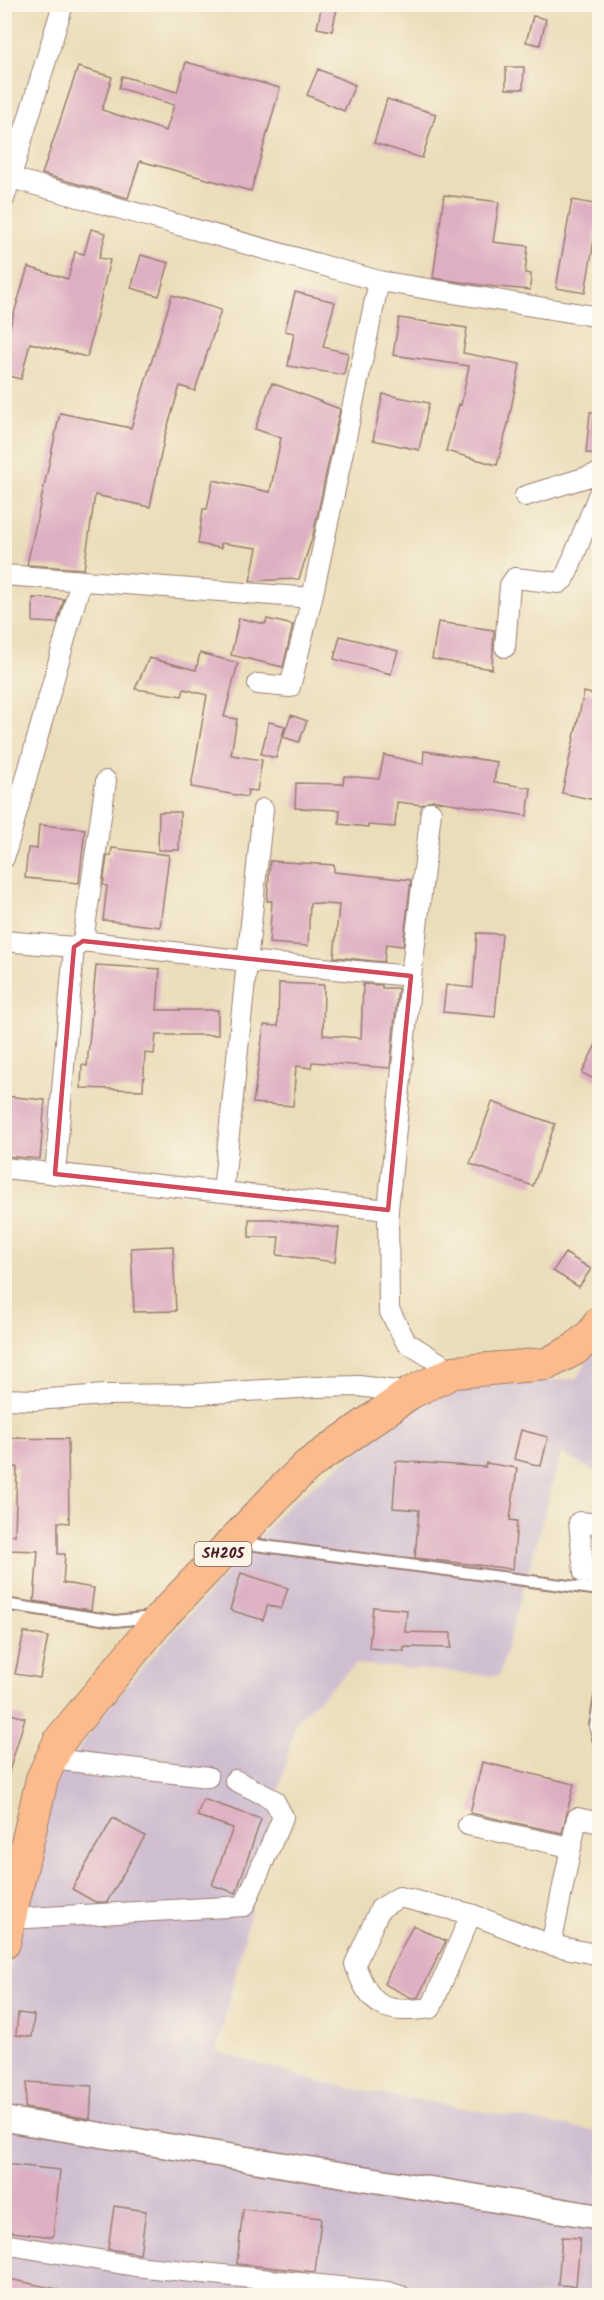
<svg xmlns="http://www.w3.org/2000/svg" width="604" height="2300" viewBox="0 0 604 2300" font-family="Kalam,sans-serif">
<style>
.industrial{fill:#cfbdd0}
.building{fill:#deaec2}
.lines{fill:none;stroke-linecap:round;stroke-linejoin:round}
.service-casing{stroke:#9a7e72;stroke-width:14}
.minor-casing{stroke:#9a7e72;stroke-width:22}
.tertiary-casing{stroke:#9a7e72;stroke-width:27}
.primary-casing{stroke:#9a7e72;stroke-width:34}
.service{stroke:#fff;stroke-width:10}
.minor{stroke:#fff;stroke-width:20}
.tertiary{stroke:#fff;stroke-width:24}
.primary{stroke:#fbbb8c;stroke-width:32}
.marked{fill:none;stroke:#d1495b;stroke-width:4.5;stroke-linejoin:round}
.labels{text-anchor:middle;dominant-baseline:central;stroke-width:5;stroke-linejoin:round;paint-order:stroke}
.shield{fill:#fcf5e5;stroke:#7f5f63;stroke-width:1.5}
.shield-label{font-size:15px;font-weight:bold;fill:#4a1f2b}
</style>
<rect width="100%" height="100%" fill="#fcf5e5"/>
<filter id="ink" filterUnits="userSpaceOnUse"><feTurbulence type="fractalNoise" baseFrequency=".0167" numOctaves="2"/><feDisplacementMap in="SourceGraphic" scale="12" xChannelSelector="R" yChannelSelector="G"/><feConvolveMatrix kernelMatrix="1 2 1 2 8 2 1 2 1" color-interpolation-filters="sRGB"/></filter>
<filter id="wash" filterUnits="userSpaceOnUse"><feTurbulence type="fractalNoise" baseFrequency=".008" numOctaves="4" result="noise"/><feDisplacementMap in="SourceGraphic" scale="24" xChannelSelector="R" yChannelSelector="G"/><feGaussianBlur stdDeviation="1.35" result="paint"/><feColorMatrix in="noise" values="0 0 0 0 0 0 0 0 0 0 0 0 0 0 0 0 0 1.4 0 .05"/><feComposite in="paint" operator="in"/></filter>
<g filter="url(#wash)">
<rect width="100%" height="100%" fill="#eaddb9"/>
<!-- industrial -->
<path class="industrial" d="M599 1343V1474L561 1453 499 1676 356 1664 296 1720 217 2052 327 2084 599 2132V2295L5 2296V1989L53 1787 111 1703 285 1508 436 1390 576 1379Z"/>
<g id="blocks">
<!-- building -->
<path class="building" d="M322 4H338L332 31 317 28Z
M533 16 546 19 540 45 526 42Z
M186 62 280 88 251 191 140 161 128 198 42 174 78 67 112 77 102 110 166 131 174 105 119 88 122 76 177 92Z
M506 67H524L523 89H506Z
M318 69 355 85 344 111 307 95Z
M387 99 436 114 422 158 374 143Z
M444 195 499 202 493 242 528 246 525 273 531 274 530 290 487 286 433 278Z
M572 200 600 205 585 293 556 288Z
M91 229 106 233 99 258 110 260 87 357 30 343 21 379 4 375V346L28 267 68 279 75 252 84 254Z
M141 255 169 263 159 296 131 288Z
M295 292 335 302 323 347 348 353 344 375 288 366 294 333 285 331Z
M172 295 221 310 195 391 180 386 165 435 150 507 95 495 84 569 27 565 60 413 131 428Z
M399 318 467 328 463 353 520 364 508 424 497 465 446 451 459 404 461 405 469 366 393 355Z
M272 383 340 409 313 535 299 579 250 581 257 548 221 543V548L198 544 203 509H207L213 480 270 492 281 438 255 429Z
M383 394 429 403 419 450 373 440Z
M590 412H600V454L586 453Z
M33 598 64 599 57 623 33 622Z
M239 618 265 624 267 619 293 625 283 667 231 655Z
M438 622 494 630 492 669 432 659Z
M340 636 398 651 391 674 334 659Z
M200 653 238 663 224 717 237 719 231 755 262 760 257 791 248 790 247 797 191 787 207 695 184 689 182 696 135 689 149 658 196 670Z
M584 692 600 696V801L562 793Z
M291 715 307 721 299 742 283 737Z
M269 722 285 726 276 758 261 754Z
M424 751 497 762 494 782 531 788 527 816 432 800 422 805 397 802 395 827 368 825V827L339 824 340 810 295 808 296 783 343 784 344 776 379 779 384 755 423 764Z
M159 812H180L179 850H158Z
M39 825 85 829 79 883 25 878 28 848 37 849Z
M112 848 169 855 160 927 103 920 107 886 103 885 107 856H111Z
M270 861 334 865V872L411 880 403 946 386 944 384 962 334 957 339 905 310 903 308 946 269 943 272 901H267Z
M477 933 502 934 495 1017 443 1012 446 985 473 988Z
M96 965 160 969 157 1010H218V1035H156L154 1054 145 1053 143 1090 81 1088 82 1065 87 1066Z
M279 983 324 985 323 1035 361 1038 363 984 382 985V988H398L390 1068 312 1062 311 1068 296 1066 293 1106 253 1103 264 1025 278 1026Z
M600 1036V1082L582 1073Z
M4 1096 45 1100 40 1159 4 1156Z
M492 1102 555 1124 533 1186 470 1164Z
M249 1219H271L339 1228 335 1262 277 1255 279 1237H249Z
M173 1246 176 1311 134 1312 131 1248Z
M565 1253 591 1269 579 1287 553 1271Z
M521 1430 548 1437 541 1466 514 1459Z
M9 1438 68 1439 69 1523 58 1522V1554H65L63 1583 94 1588 91 1610 34 1601 38 1551 9 1550V1535H15L17 1467H8Z
M396 1461 485 1467 486 1463 517 1468 510 1520 517 1521 513 1569 415 1558 419 1510 393 1508Z
M241 1573 288 1588 281 1609 268 1605 263 1620 230 1610Z
M373 1607 407 1610 405 1632 451 1633V1648L404 1647V1651L369 1648Z
M24 1632 48 1637 40 1678 15 1674Z
M4 1712 25 1718 8 1775 4 1774Z
M482 1762 574 1784 562 1833 470 1813Z
M203 1799 261 1819 236 1893 212 1885 233 1828 197 1816Z
M113 1818 145 1836 107 1902H95L72 1889Z
M413 1925 446 1941 418 1997 412 1998 384 1984Z
M18 2013 34 2015 32 2037 16 2035Z
M27 2082 92 2086 90 2119 25 2108Z
M4 2164 60 2170 53 2237 4 2231Z
M114 2206 146 2211 140 2254 108 2249Z
M243 2209 321 2218 315 2272 237 2264Z
M562 2237 580 2238 576 2286 558 2285Z
M4 2278 57 2289V2295H4Z"/>
</g>
</g>
<g filter="url(#ink)">
<use href="#blocks" fill-opacity="0" stroke="#9a7e72" stroke-width="1.5"/>
<g class="lines">
<defs>
<path id="service" d="M240 1543 600 1590
M4 1604 115 1621 153 1617
M600 1697 595 1726 600 1745"/>
<path id="minor" d="M4 176 379 281 600 317
M4 199 63 4
M525 496 600 473
M4 575 312 598
M505 647 510 585 515 578 559 583 565 578 600 491
M258 684 290 687 312 598 379 281
M4 858 81 581
M4 941 74 947 83 941 246 961 411 976 388 1210 389 1310 406 1342 454 1372
M83 941 106 781
M411 976 431 812
M4 1168 388 1210
M55 1174 74 947
M223 1192 263 809
M4 1399 35 1400 105 1395 196 1394 316 1387 359 1386 410 1393
M600 1524 579 1522 584 1573 600 1575
M52 1759 208 1777
M468 1825 570 1847
M471 1914 431 2008C386 2014 370 2009 355 1964L380 1909 399 1897 471 1914 551 1945 577 1818 600 1823
M10 1919 244 1906 283 1817 274 1800 235 1780
M551 1945 600 1955
M4 2244 135 2266 388 2292 401 2296"/>
<path id="tertiary" d="M4 2119 600 2217"/>
<path id="primary" d="M4 1943 42 1779 60 1740 162 1616 287 1485 308 1465 410 1393 454 1372 547 1364 575 1349 593 1333 600 1322"/>
</defs>
<!-- service casing -->
<use href="#service" class="service-casing"/>
<!-- minor casing -->
<use href="#minor" class="minor-casing"/>
<!-- tertiary casing -->
<use href="#tertiary" class="tertiary-casing"/>
<!-- primary casing -->
<use href="#primary" class="primary-casing"/>
<!-- service -->
<use href="#service" class="service"/>
<!-- minor -->
<use href="#minor" class="minor"/>
<!-- tertiary -->
<use href="#tertiary" class="tertiary"/>
<!-- primary -->
<use href="#primary" class="primary"/>
</g>
</g>
<!-- marked area -->
<path class="marked" d="M83 941 411 976 388 1210 55 1174 74 947Z"/>
<g class="labels">
<!-- shield labels -->
<rect class="shield" x="194.5" y="1542" width="57" height="24" rx="4.5"/>
<g class="shield-label">
<text x="223" y="1554">SH205</text>
</g>
</g>
<!-- margin -->
<rect width="604" height="2300" fill="none" stroke="#fcf5e5" stroke-width="24"/>
</svg>
